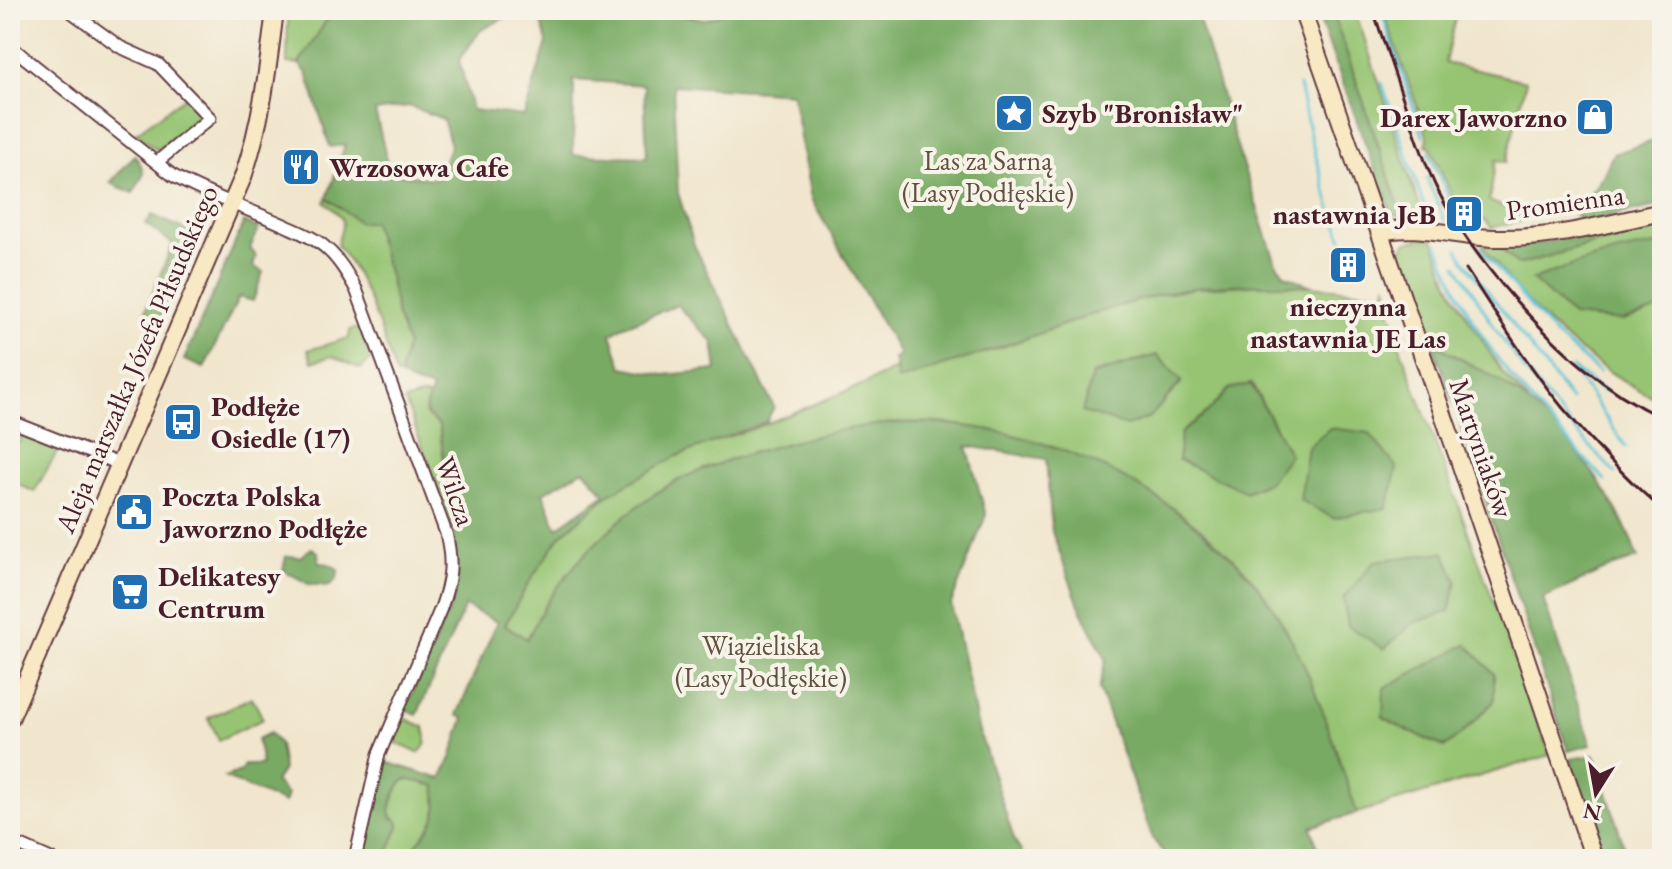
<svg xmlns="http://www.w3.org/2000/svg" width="1672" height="869" viewBox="0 0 1672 869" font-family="'EB Garamond',serif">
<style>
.green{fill:#96c472;stroke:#70724e;stroke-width:2;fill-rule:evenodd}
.forest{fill:#78aa64;stroke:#616448;stroke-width:2;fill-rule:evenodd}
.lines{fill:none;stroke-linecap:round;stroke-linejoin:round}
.stream{stroke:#59c3d5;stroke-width:3}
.street-casing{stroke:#633d43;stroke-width:15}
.secondary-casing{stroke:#633d43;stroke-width:20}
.street{stroke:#fff;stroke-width:11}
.secondary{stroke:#f8e8c3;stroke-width:16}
.rail{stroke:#4a1f2b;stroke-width:3}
.labels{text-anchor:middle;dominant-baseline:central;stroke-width:8;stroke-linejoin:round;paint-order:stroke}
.poi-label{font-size:28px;font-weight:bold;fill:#4a1f2b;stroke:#f7f3e8;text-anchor:start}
.park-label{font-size:28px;fill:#615140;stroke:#f7f3e8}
.street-label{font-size:28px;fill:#4a1f2b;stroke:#f7f3e8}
</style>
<rect width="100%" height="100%" fill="#f7f3e8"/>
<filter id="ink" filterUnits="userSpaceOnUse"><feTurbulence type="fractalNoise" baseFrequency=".0125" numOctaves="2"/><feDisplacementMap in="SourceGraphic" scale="16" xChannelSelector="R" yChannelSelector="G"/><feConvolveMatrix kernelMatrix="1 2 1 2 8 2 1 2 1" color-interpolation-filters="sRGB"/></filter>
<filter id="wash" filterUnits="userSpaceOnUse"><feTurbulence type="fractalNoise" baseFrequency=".006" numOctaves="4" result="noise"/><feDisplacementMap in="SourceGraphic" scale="32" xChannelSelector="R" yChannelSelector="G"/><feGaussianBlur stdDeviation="1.8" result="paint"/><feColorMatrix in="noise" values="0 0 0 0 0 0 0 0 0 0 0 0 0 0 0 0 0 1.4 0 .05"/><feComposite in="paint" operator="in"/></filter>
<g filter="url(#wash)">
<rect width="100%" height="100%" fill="#f1e6cd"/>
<!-- green -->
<path class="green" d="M1332 10H1355L1425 223 1403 218Z
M1383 10H1457L1445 63 1526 81 1506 162 1496 160 1489 201 1528 217 1519 222 1517 221 1492 228 1485 220 1477 218 1464 198 1455 203 1430 146 1426 145 1428 138Z
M329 16 299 64 287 63 288 17Z
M186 96 202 113 157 150 136 133Z
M327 198 359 222H373L390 279 397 316 407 344 400 373 401 377 396 375C380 329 368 283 337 245 344 218 348 222 325 202Z
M1662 229V244L1592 259 1533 280 1622 321 1662 308V402C1614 378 1570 347 1533 308 1514 288 1498 266 1482 245L1499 247 1518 265 1596 243Z
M1418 238 1433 239 1448 281 1461 306 1502 372 1529 402 1498 380 1434 343 1439 362 1432 365 1399 265 1402 263C1398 250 1403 240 1418 240Z
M1271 284 1312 286 1384 293 1387 285 1392 309 1390 310 1399 333 1396 329 1399 344 1550 755 1357 813C1334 746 1314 679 1277 618 1268 602 1259 586 1246 573 1167 481 1017 414 895 423 859 426 823 434 788 443 752 452 718 462 685 477 633 501 574 559 544 608 538 618 533 629 527 640L456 859 505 625 529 582 561 535 577 519 611 493 677 456 717 440 753 429 857 387 895 369 899 380 1005 346 1108 309 1158 295 1197 288ZM1157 355 1182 382 1150 417 1083 412 1092 374ZM1252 384 1290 455 1181 433 1210 410 1229 389ZM1494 674V701L1465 731 1444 747 1406 730 1383 716Z
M360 328 371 359 361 369 332 356 312 362 308 350 349 338 350 330Z
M420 396H430C423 414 422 414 439 425L454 529 450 526 446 509 405 401Z
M23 433 60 447 34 492 10 480V461Z
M252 697 263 719 219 740 208 718Z
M402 717 424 727C427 738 428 746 418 753L392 741Z
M406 779 436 786C435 796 438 805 436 814 431 832 415 843 406 859H380L381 856 388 853 399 826 389 812C393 801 396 787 406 779Z"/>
<!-- forest -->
<path class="forest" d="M333 10H520L481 30 459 60 472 110 524 116 547 42 539 16 521 10H641L706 19 730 10H1196L1241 160 1276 263 1285 275 1312 286C1273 284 1234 283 1196 288 1133 297 1074 321 1015 342 976 356 937 368 898 380L894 358 900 355 811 199 792 93 673 85 678 193 694 245 774 407 766 422 677 456 611 493 561 535 529 582 505 625 527 639C533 629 538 617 544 607 574 559 633 501 685 477 719 462 753 452 788 443 825 433 863 424 901 423 1013 420 1122 463 1207 535 1221 547 1235 559 1247 573 1305 640 1329 730 1357 813L1311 827 1321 859H1168L1153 839 1099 689 1106 659 1079 605 1052 532 1046 459 967 446 986 515 951 604 978 728 1015 842 1026 859H406C415 843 431 832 436 814 438 805 435 795 436 786L406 779C396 786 388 805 391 817L398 821 399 826 388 853 381 856 380 859H361L383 761 441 779 451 758 464 718 457 715 497 622 465 606 417 715 405 710 454 598C457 574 451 552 454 529L439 425C420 412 425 409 432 389 421 385 405 383 400 373L407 344 397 316 390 279 373 222H359L327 198 345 145 330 147 307 73 299 64ZM574 80 644 85 647 157 573 155ZM409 106 443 119 451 146 435 179 390 173 375 111ZM677 305 713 342 717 370 664 375 622 367 611 334 622 327ZM584 470 605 494 557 528 543 493Z
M1316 10H1332L1403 218 1391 213Z
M1662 138V205L1582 222 1574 213 1602 178 1613 154Z
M135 155C148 175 144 174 133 193L110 183Z
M152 215 186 230 194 247 151 342 146 309 173 244 146 224Z
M1662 218V229L1596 243 1518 265 1499 247 1539 244Z
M244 222 259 228 250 248 256 256 253 266 263 272 253 301 239 297 204 368 184 360Z
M1662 244V308L1622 321 1572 316 1533 280C1575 263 1617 250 1662 244Z
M1433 342C1452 357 1477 366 1497 379 1558 419 1614 489 1638 558L1614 566 1543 598 1591 745 1568 751Z
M1157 355 1182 381 1150 417 1127 426 1082 412 1092 375Z
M1251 384 1290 455 1270 481 1246 492 1178 460 1181 433 1210 410 1229 389Z
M1330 428 1369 433 1397 468 1387 508 1333 518 1300 500 1308 447Z
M312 548 318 552 319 563 329 564 339 570 336 580 329 586 309 584 283 570 286 556 300 557Z
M1444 552 1457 581 1449 612 1413 623 1384 649 1348 626 1343 598 1375 561Z
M1467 644 1494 674V701L1465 731 1445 747 1406 730 1383 717 1384 688Z
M270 733 279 744 283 769 275 782 287 795 284 803 224 777 241 771 244 765H258L262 764 257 739Z
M1595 755 1628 859H1619L1618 855 1605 859 1570 759Z"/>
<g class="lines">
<!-- stream -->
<path class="stream" d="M1381 10 1423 136
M1382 83 1428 217
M1299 86 1311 139 1331 209
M1429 153 1452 204
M1427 178 1445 221
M1336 220 1342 238
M1437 243C1451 278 1466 312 1487 343 1520 393 1564 436 1605 480
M1480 248 1555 335 1599 372
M1458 249 1464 260 1571 400
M1457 265C1475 293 1490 323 1510 350 1541 394 1578 434 1615 473
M1605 392 1572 368 1626 447"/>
</g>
</g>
<g filter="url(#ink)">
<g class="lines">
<defs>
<path id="street" d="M69 10 120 47 158 64 210 118 157 162
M10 46 172 175C206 195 246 208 282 224 297 231 314 237 326 248 339 259 348 275 356 289L446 533C453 562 451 580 441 608L379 754 355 859
M10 421 119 464
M10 841 51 859"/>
<path id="secondary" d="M1302 10 1460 463 1594 859
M1381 232C1415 223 1460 238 1497 238 1554 239 1607 224 1662 212
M10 719 243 177C262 121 268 68 275 10"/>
</defs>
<!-- street casing -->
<use href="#street" class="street-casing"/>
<!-- secondary casing -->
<use href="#secondary" class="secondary-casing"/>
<!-- street -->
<use href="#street" class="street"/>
<!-- secondary -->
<use href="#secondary" class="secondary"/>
<!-- rail -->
<path class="rail" d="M1373 10C1385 45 1396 79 1408 113 1417 138 1425 164 1436 187 1457 230 1485 266 1516 301 1559 349 1603 390 1662 418
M1466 269C1497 316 1527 364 1562 407 1593 444 1626 478 1662 510"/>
</g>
</g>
<!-- icons -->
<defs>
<symbol id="sight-square" viewBox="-11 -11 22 22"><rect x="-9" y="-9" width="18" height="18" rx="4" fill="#1f6fb2" stroke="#f7f3e8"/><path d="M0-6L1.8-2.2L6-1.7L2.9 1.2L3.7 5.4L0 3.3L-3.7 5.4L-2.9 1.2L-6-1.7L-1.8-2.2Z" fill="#fff"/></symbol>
<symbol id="shop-square" viewBox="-11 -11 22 22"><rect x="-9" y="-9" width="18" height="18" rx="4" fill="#1f6fb2" stroke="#f7f3e8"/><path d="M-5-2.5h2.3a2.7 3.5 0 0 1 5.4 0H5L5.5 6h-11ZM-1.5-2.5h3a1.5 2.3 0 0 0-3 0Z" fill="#fff"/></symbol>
<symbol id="restaurant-square" viewBox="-11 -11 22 22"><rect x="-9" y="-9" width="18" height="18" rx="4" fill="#1f6fb2" stroke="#f7f3e8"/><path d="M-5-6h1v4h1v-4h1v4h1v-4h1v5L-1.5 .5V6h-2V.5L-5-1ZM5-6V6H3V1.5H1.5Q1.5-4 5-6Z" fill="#fff"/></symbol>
<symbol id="building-square" viewBox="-11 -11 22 22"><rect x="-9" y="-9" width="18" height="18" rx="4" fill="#1f6fb2" stroke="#f7f3e8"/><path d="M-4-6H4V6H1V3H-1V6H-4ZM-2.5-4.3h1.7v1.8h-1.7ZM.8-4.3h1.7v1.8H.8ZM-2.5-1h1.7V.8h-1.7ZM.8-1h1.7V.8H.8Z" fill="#fff"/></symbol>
<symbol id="bus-square" viewBox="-11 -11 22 22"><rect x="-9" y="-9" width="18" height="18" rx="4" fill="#1f6fb2" stroke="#f7f3e8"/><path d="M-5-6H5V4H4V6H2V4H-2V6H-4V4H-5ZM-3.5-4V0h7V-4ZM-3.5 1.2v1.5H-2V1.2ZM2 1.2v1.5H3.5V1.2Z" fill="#fff"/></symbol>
<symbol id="civic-square" viewBox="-11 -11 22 22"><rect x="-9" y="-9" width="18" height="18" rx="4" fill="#1f6fb2" stroke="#f7f3e8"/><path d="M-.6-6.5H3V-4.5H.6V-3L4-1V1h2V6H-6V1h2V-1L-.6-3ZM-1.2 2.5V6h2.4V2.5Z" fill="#fff"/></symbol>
<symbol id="supermarket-square" viewBox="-11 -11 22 22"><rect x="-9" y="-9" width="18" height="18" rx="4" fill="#1f6fb2" stroke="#f7f3e8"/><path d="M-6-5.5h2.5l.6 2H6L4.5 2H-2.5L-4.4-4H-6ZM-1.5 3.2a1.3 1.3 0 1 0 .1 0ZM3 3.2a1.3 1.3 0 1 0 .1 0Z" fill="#fff"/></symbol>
</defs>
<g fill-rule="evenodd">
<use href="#sight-square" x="992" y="91" width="44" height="44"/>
<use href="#shop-square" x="1573" y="95" width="44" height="44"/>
<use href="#restaurant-square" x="279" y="145" width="44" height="44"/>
<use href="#building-square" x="1442" y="192" width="44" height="44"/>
<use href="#building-square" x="1326" y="243" width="44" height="44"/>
<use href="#bus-square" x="161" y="400" width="44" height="44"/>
<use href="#civic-square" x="112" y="490" width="44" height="44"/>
<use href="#supermarket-square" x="108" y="570" width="44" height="44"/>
</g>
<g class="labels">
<!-- poi labels -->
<g class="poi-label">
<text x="1042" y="113">Szyb "Bronisław"</text>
<text x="1567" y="117" text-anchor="end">Darex Jaworzno</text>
<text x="329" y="167">Wrzosowa Cafe</text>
<text x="1436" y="214" text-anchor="end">nastawnia JeB</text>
<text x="1348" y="306" text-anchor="middle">nieczynna<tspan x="1348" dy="32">nastawnia JE Las</tspan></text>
<text x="211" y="406">Podłęże<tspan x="211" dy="32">Osiedle (17)</tspan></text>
<text x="162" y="496">Poczta Polska<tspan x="162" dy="32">Jaworzno Podłęże</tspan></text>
<text x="158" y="576">Delikatesy<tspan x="158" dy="32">Centrum</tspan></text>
</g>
<!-- park labels -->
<g class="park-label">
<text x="988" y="160">Las za Sarną<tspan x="988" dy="32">(Lasy Podłęskie)</tspan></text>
<text x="761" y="645">Wiązieliska<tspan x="761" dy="32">(Lasy Podłęskie)</tspan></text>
</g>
<!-- street labels -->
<g class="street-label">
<text transform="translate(1565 202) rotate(-8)">Promienna</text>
<text transform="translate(136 359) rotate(-67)">Aleja marszałka Józefa Piłsudskiego</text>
<text transform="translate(1482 448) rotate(71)">Martyniaków</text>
<text transform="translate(456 491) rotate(71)">Wilcza</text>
</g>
</g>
<!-- margin -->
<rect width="1672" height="869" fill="none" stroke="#f7f3e8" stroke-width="40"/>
<!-- north arrow -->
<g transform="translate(1596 793) rotate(191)" stroke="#f7f3e8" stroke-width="6" paint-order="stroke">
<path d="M0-6L14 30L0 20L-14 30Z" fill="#4a1f2b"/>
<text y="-12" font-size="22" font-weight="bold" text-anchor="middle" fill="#4a1f2b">N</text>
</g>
</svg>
